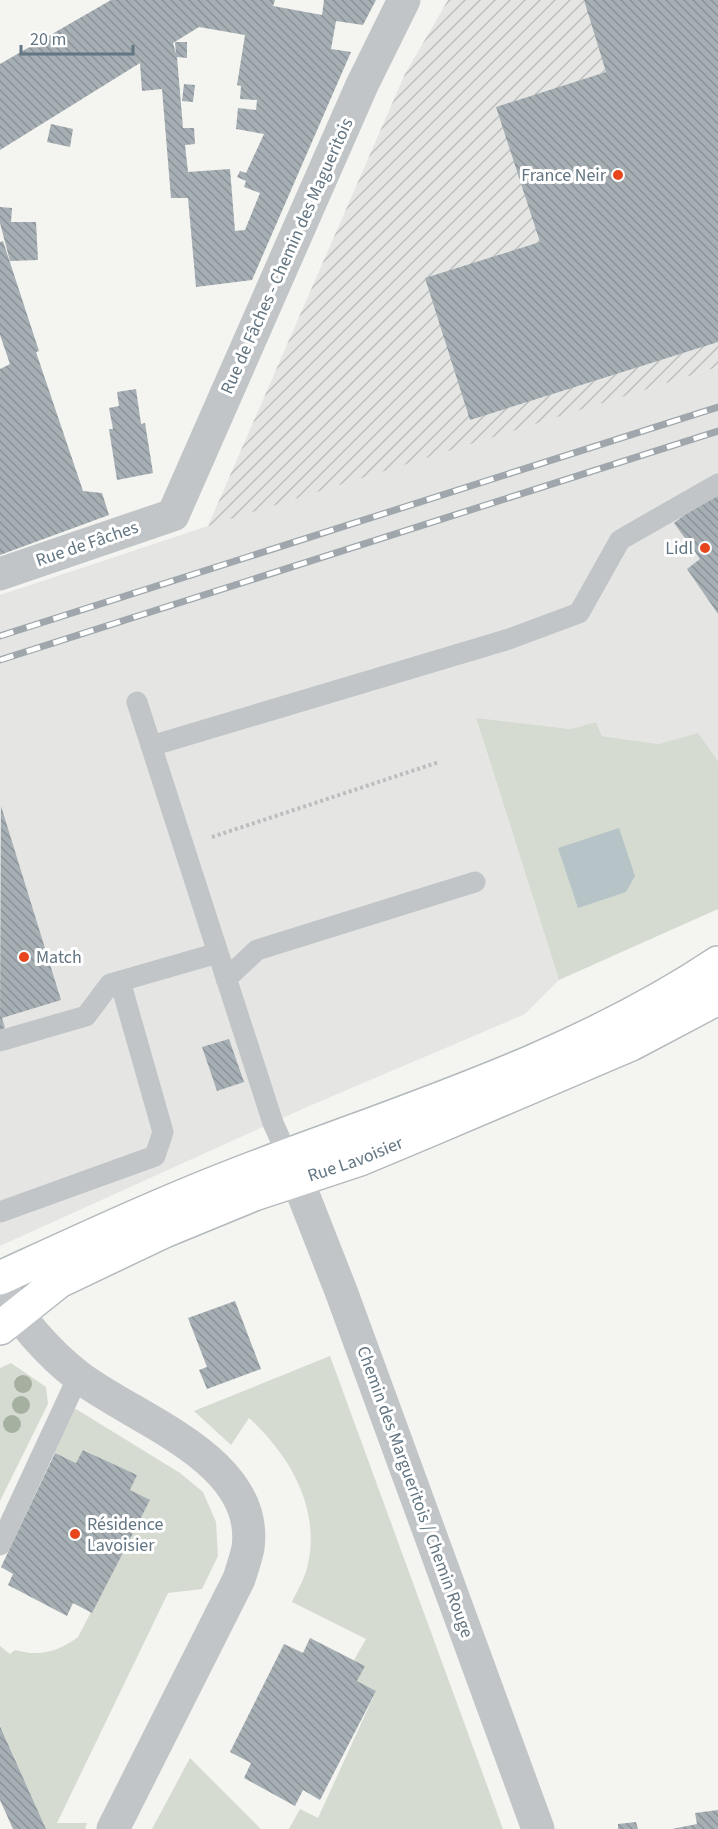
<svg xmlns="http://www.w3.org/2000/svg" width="718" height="1829" viewBox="0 0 718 1829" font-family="'Source Sans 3',sans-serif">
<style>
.built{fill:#e5e6e4}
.industrial{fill:url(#industrial-furrows)}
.green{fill:#d5dbd1}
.water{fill:#b6c4c7}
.building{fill:url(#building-back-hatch);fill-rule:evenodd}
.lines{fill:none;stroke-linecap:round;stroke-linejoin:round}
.secondary-casing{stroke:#b3b9bd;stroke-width:36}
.path{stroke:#bbbdbf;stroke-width:4;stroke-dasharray:3 3;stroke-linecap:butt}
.service{stroke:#c1c5c8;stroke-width:21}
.minor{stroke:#c1c5c8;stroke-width:33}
.tertiary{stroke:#c1c5c8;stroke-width:33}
.secondary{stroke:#fff;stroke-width:33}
.rail-casing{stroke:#9fa7ac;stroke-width:7}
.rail{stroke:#fff;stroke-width:4.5;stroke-dasharray:14;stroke-linecap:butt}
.tree{fill:#a6b0a1}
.poi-dot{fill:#e7461d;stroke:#fff;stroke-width:2}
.labels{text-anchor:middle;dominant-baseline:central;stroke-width:6;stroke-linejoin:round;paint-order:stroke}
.poi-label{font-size:18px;fill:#627582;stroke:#fff;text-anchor:end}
.street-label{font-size:18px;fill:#627582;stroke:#fff}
</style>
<defs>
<pattern id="industrial-furrows" width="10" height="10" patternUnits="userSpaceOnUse" patternTransform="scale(1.5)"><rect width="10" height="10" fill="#e5e6e4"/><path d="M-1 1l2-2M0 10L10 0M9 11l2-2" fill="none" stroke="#bdbfbe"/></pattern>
<pattern id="building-back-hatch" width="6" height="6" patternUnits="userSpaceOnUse" patternTransform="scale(1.5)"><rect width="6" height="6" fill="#a6afb4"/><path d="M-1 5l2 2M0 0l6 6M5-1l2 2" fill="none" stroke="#8b9398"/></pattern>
</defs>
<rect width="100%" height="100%" fill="#f4f4f0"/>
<!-- built -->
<path class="built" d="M718 367V761L698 734 659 744 602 736 596 722 570 729 476 719 559 980 525 1014 307 1107 0 1246V595L244 514Z"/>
<!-- industrial -->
<path class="industrial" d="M448 0H718V367L208 526 405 74Z"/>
<!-- green -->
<path class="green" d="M476 718 570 729 596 722 602 736 659 744 698 733 718 761V909L559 980Z
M330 1356 503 1829H289L300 1809 318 1818 376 1691 357 1681 364 1666 354 1660 366 1639 292 1602C297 1591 304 1580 307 1568 322 1510 290 1455 249 1418L231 1445 194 1411Z
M11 1363 46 1387 48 1404 0 1501V1368Z
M76 1409 180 1473 203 1492 216 1522 218 1556 202 1589 168 1593 57 1823H87L85 1829H46L0 1725V1646L10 1654 15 1650C40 1657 57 1652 78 1637L149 1501 130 1490 136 1475 84 1450 76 1463 55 1453 53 1448 72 1411Z
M190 1758 261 1829H152Z"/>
<!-- water -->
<path class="water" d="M619 828 635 876 626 892 578 908 558 848Z"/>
<!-- building -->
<path class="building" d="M111 0H275L273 6 322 15 324 0H376L363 25 336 21 331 49 351 52 252 280 196 287 188 198H171L162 89 142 91 140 63 0 150V64ZM199 27 245 35 237 85 241 86 240 99 257 100 256 110 238 108 236 129 264 134 246 173 240 171 237 177 246 181 244 187 260 193 245 230 235 231 230 169 188 172 185 145 195 144 194 128H183L177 57 187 58V42H175L176 54 173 43Z
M584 0H718V342L470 420 425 278 540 242 496 107 606 72Z
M184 84 195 85 193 102 182 101Z
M51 124 73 129 70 147 47 142Z
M0 207 12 208 11 222H36L38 260 10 261 0 223Z
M3 241 39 351 36 352 83 491 102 493 109 515 0 555V369L10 364 0 335V242Z
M136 389 141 424 145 423 153 473 117 480 109 429H113L109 408 119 406 117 392Z
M718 496V614L687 569 700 559 674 523 703 501Z
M1 806 61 1000 2 1018 5 1028 0 1030Z
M229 1039 244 1082 217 1091 202 1047Z
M235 1301 261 1369 207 1389 199 1370 207 1367 188 1318Z
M83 1450 137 1475 130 1490 150 1500 92 1613 73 1603 67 1616 8 1585 13 1574 1 1567 55 1453 76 1463Z
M310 1638 365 1666 357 1681 376 1691 320 1800 303 1790 295 1806 244 1778 251 1763 230 1752 284 1644 303 1653Z
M0 1726 46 1829H13L0 1800Z
M718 1810V1829H672L697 1824 695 1813Z
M636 1822 638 1829H618V1824Z"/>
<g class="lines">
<defs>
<g id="secondary">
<path d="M0 1278C81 1241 162 1203 246 1171 406 1110 574 1059 718 963"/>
<path id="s1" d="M0 1328 59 1281 164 1231 254 1194 360 1159 434 1128 631 1044 718 998"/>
</g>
</defs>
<!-- secondary casing -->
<use href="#secondary" class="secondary-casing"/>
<!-- path -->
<path class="path" d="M212 837 439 762"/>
<!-- service -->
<path class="service" d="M137 702 273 1123 288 1156
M151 746 509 639 579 613 620 540 718 484
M226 979 257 950 475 882
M0 1041 86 1016 110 984 218 953
M0 1212 155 1156 163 1132 120 981
M0 1545 78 1377"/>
<!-- minor -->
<path class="minor" d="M0 574 173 515 362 85 404 0
M0 1288C20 1320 48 1353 78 1376 135 1420 260 1459 248 1548 246 1558 242 1569 239 1579L113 1829"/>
<!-- tertiary -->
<path class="tertiary" d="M288 1156 341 1291 538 1829"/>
<!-- secondary -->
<use href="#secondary" class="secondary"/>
<defs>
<path id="rail" d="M0 636 718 407
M0 660 718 431"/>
</defs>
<!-- rail casing -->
<use href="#rail" class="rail-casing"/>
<!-- rail -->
<use href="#rail" class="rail"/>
</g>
<!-- trees -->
<g class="tree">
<circle cx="23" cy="1384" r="9"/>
<circle cx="21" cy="1405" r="9"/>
<circle cx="12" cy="1424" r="9"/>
</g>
<!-- markers -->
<g class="poi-dot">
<circle cx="618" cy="175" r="6"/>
<circle cx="705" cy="548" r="6"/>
<circle cx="24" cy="957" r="6"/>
<circle cx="75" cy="1534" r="6"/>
</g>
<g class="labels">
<!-- poi labels -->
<g class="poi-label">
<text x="606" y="175">France Neir</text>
<text x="693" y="548">Lidl</text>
<text x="36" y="957" text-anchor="start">Match</text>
<text x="87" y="1524" text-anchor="start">Résidence<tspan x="87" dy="21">Lavoisier</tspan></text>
</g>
<!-- street labels -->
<g class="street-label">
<text transform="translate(287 256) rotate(-66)">Rue de Fâches - Chemin des Magueritois</text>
<text transform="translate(87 544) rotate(-19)">Rue de Fâches</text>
<text stroke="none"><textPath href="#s1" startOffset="396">Rue Lavoisier</textPath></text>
<text transform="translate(415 1492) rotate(70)">Chemin des Margueritois / Chemin Rouge</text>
</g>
</g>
<!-- scale -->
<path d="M21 45v9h112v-9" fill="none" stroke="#627582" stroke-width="3"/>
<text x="30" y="45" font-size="18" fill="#627582" stroke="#ffffff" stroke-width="4.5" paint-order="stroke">20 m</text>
</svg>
